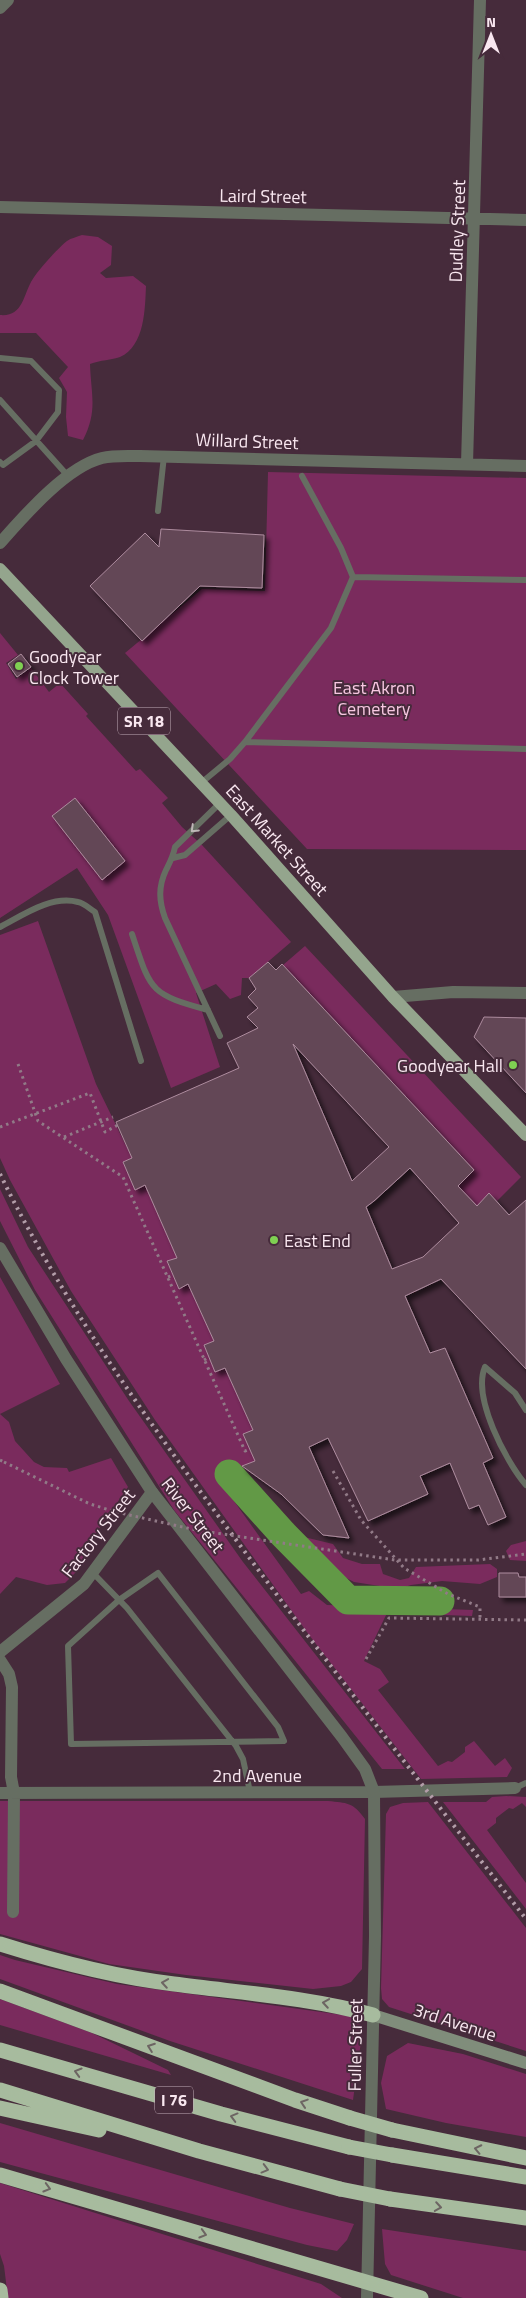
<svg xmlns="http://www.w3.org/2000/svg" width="526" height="2298" viewBox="0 0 526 2298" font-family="'Titillium Web',sans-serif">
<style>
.green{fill:#7a2b5d}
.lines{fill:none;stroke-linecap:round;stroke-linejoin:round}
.river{stroke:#629946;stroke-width:29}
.building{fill:#634656;stroke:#ad8c9e;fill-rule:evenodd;filter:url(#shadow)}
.path{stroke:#917a87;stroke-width:3;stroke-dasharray:2.5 4;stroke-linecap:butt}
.service{stroke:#666e62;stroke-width:6}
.minor{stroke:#666e62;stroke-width:12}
.tertiary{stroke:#666e62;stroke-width:12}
.secondary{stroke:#808d7b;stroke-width:12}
.primary{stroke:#94a58d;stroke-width:12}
.motorway{stroke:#a7bb9e;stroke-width:15}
.rail{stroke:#b39da9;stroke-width:4;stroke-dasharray:2.5 5;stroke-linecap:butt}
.path-bridge{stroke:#917a87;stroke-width:3;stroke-dasharray:2.5 4;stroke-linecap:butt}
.motorway-bridge{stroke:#a7bb9e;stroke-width:15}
.oneway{stroke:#beb7b7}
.oneway2{stroke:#6d6563}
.poi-dot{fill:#7fd052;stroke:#462b3b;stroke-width:2}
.labels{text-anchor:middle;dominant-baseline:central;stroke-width:4;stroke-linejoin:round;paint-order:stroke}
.shield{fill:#462b3b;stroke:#c3afba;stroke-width:1}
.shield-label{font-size:16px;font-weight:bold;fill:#f9e7f0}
.street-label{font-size:18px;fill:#f9e7f0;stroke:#462b3b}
.poi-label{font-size:18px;fill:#f9e7f0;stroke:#462b3b;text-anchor:start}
.park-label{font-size:18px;fill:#f7c7e1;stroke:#462b3b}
</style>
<defs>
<filter id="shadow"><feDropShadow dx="4.5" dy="4.5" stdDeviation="2.5" flood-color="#0009"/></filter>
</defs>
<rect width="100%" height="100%" fill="#462b3b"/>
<!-- green -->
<path class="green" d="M82 235 98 237 112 246 111 265 100 273 106 278 133 276 146 286C145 308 145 346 120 357 112 360 100 360 90 364 91 395 98 411 83 440L68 436 66 417 67 392 59 378 68 367 36 333H0V315C22 317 23 297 31 282 37 271 57 249 67 241 71 238 77 237 82 235Z
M268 472 526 478V850L307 849 125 653 202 589 265 591Z
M0 633 18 655 6 663 16 679 31 668 49 692 60 683 88 714 86 716 136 771 140 769 168 798 162 803 182 827 202 845 291 942 249 978H242L241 995 230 999 216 984 196 993 220 1067 171 1088 108 915 77 868 0 918Z
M38 921 96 1084 132 1158 123 1162 135 1190 145 1185 177 1258 167 1262 179 1289 188 1284 214 1341 204 1345 215 1371 225 1368 253 1430 243 1434 255 1461 218 1479 301 1594 309 1591 327 1605 473 1610 472 1616 387 1613 364 1661 380 1669 389 1682 378 1690 438 1766 448 1761 452 1762 465 1752V1747L474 1741 495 1766 505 1758 512 1768 507 1777 421 1779 309 1635 155 1420 71 1291 10 1180 0 1158V935Z
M305 946 521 1177 497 1201 489 1193 477 1206 458 1186 474 1170 283 965Z
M0 1189 28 1247 129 1401 243 1562 405 1769H382L174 1510 35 1290 0 1221Z
M0 1277 60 1384 0 1414 9 1422 15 1441 34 1462 44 1467 67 1468 69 1472 111 1458 128 1487 85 1549 86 1562 65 1583 47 1585 16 1577 0 1594Z
M304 1537 333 1544 343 1558 362 1564H380L383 1574 400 1580 409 1578 416 1567 490 1564 497 1569V1577L480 1584 442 1581 411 1585 399 1589 354 1582 325 1567 311 1556Z
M526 1541V1561L510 1560 506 1551 511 1545Z
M506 1796 526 1797V1807L522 1803 513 1809 509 1808 496 1818V1823L487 1830 526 1883V1909L443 1802H486L492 1797Z
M0 1801H328C347 1803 353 1802 365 1819L362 1969 351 1982 341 1986 313 1989 186 1975 109 1964 0 1934Z
M428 1802 526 1928V2051L389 2007 382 1999 381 1988 386 1814 390 1807 403 1803Z
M0 1955 15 1960 117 1984 350 2016 363 2027 353 2100 170 2041 0 1979Z
M0 1999 92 2033 168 2070 171 2075 0 2025Z
M408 2043 463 2054 526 2074V2137L446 2123 386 2109 381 2083 387 2056Z
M0 2123 290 2208 354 2224 347 2240 337 2251 307 2245 0 2162Z
M0 2183 321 2284 342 2298H8L4 2266 0 2254Z
M382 2229 526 2251V2298H463L391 2275 385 2264Z"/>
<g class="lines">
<!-- river -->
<path class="river" d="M229 1474 283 1534 348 1600 440 1601"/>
</g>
<!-- building -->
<path class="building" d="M161 529 264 535 262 588 200 586 142 641 90 586 145 533 159 547Z
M21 654 31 667 17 677 8 664Z
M75 798 125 861 102 880 52 816Z
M268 962 276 970 282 964 474 1170 458 1186 477 1206 489 1193 509 1215 526 1200V1369L441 1279 405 1296 430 1353 445 1348 493 1458 483 1463 506 1517 488 1525 479 1505 469 1509 450 1463 420 1476 428 1494 368 1521 328 1438 309 1447 349 1538 323 1535 281 1494 242 1466 255 1461 243 1434 253 1430 225 1368 215 1372 204 1345 214 1341 188 1284 179 1289 167 1261 177 1258 145 1185 135 1190 123 1162 132 1158 116 1122 239 1068 227 1043 258 1028 247 1017 258 1008 248 997 256 989 249 978ZM293 1044 389 1147 352 1181ZM410 1168 459 1223 423 1257 392 1269 366 1207 374 1201Z
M484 1017 526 1018V1093L474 1037Z
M499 1573H518L519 1577H526V1597H499Z"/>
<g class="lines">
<!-- path -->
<path class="path" d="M18 1064 38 1121 123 1177 245 1451 250 1449
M64 1137 113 1117
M168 1277 173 1275
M204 1360 209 1357
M0 1460 4 1462
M333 1471 361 1520 404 1568 448 1594 480 1607V1619
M366 1659 389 1618 526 1620"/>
<!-- service -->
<path class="service" d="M0 358 31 361 59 390 58 412 36 441 3 465 0 462
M0 400 68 476
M302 476 341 548 353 577
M158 511 164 456
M245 742 526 749
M201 783 230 759 245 742 331 628 353 577 526 580
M220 803 175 847C173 857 170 862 166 870 158 887 159 901 165 918L220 1036
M173 858 185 855 231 815
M0 927C23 915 51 895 78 902 84 903 90 909 95 912L141 1061
M132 934C151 991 149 994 208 1010
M526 1410 515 1393 485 1367C472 1397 506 1462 526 1485
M93 1573 127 1608 236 1746 243 1759 250 1792
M158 1573 278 1727 284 1741 71 1744 68 1646 119 1600Z
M515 1788 526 1783"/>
<!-- minor -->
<path class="minor" d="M0 8 8 0
M0 207 526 220
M467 464 480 0
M0 543C24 516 66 467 102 458 114 455 128 456 140 456L526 466
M0 1652 84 1584 152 1492
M0 1660 9 1674 12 1687 11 1777 14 1793 13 1912
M0 1793 374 1792 515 1788"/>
<!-- tertiary -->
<path class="tertiary" d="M393 997 453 992 526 993
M0 1248 66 1359 152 1492 342 1737 365 1769 374 1792 375 1936 367 2298"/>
<!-- secondary -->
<path class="secondary" d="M373 2015 526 2063"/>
<!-- primary -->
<path class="primary" d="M0 569 231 815 393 997 526 1135"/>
<!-- motorway -->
<path class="motorway" d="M0 1944C57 1962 114 1977 174 1984 241 1993 308 1997 373 2015
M0 1991 295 2100 350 2118
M0 2050 221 2114 349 2147
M0 2090 199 2151 340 2189
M0 2108 99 2130
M392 2130 526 2158
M392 2155 526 2177
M0 2175 421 2298
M390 2199 526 2218
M0 2290 1 2298"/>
<!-- rail -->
<path class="rail" d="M0 1174C61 1299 142 1413 225 1525 323 1658 425 1788 526 1919"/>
<!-- path-bridge -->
<path class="path-bridge" d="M0 1127 90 1093 105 1132 118 1125
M4 1462 90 1504 116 1512 196 1530 395 1560H478L526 1554"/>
<!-- motorway-bridge -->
<path class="motorway-bridge" d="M350 2118 392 2130
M349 2147 392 2155
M340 2189 390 2199"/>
</g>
<!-- one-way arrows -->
<defs><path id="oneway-chevron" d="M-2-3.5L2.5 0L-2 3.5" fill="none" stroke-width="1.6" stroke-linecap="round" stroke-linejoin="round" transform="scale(1.25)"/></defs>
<use class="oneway" href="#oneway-chevron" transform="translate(194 829) rotate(136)"/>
<g class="oneway2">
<use href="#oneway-chevron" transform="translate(165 1983) rotate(-171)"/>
<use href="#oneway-chevron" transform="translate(326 2003) rotate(-171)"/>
<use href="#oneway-chevron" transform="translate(151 2047) rotate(-160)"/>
<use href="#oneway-chevron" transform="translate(78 2072) rotate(-164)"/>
<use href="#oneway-chevron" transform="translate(304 2103) rotate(-162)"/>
<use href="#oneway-chevron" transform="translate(234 2117) rotate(-165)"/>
<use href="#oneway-chevron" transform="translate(478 2149) rotate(-168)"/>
<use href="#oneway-chevron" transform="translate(265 2169) rotate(15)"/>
<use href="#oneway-chevron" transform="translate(47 2188) rotate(16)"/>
<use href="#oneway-chevron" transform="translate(438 2207) rotate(9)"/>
<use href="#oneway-chevron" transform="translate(203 2234) rotate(16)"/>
</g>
<!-- markers -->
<g class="poi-dot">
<circle cx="19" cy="666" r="5"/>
<circle cx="513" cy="1065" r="5"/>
<circle cx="274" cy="1240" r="5"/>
</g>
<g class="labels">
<!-- shield labels -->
<g class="shield">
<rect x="118" y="707.5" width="52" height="27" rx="4"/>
<rect x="155" y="2086.5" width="38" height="27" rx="4"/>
</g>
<g class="shield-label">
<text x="144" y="721">SR 18</text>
<text x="174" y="2100">I 76</text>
</g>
<!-- street labels -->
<g class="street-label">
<text transform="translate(263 196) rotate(1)">Laird Street</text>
<text transform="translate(457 231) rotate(-88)">Dudley Street</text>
<text transform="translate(247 441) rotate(2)">Willard Street</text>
<text transform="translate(277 840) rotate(48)">East Market Street</text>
<text transform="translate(193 1515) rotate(52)">River Street</text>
<text transform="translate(98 1533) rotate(-52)">Factory Street</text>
<text x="257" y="1775">2nd Avenue</text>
<text transform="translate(455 2022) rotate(18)">3rd Avenue</text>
<text transform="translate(355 2045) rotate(-89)">Fuller Street</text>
</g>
<!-- poi labels -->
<g class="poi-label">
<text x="29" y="656">Goodyear<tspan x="29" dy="21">Clock Tower</tspan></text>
<text x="503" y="1065" text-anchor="end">Goodyear Hall</text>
<text x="284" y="1240">East End</text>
</g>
<!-- park labels -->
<g class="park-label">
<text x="374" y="687">East Akron<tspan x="374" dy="21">Cemetery</tspan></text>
</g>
</g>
<!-- north arrow -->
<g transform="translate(491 35)" stroke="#462b3b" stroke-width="4" paint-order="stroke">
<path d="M0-4L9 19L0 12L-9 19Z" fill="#f9e7f0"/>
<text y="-8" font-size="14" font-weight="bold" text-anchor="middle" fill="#f9e7f0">N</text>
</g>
</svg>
